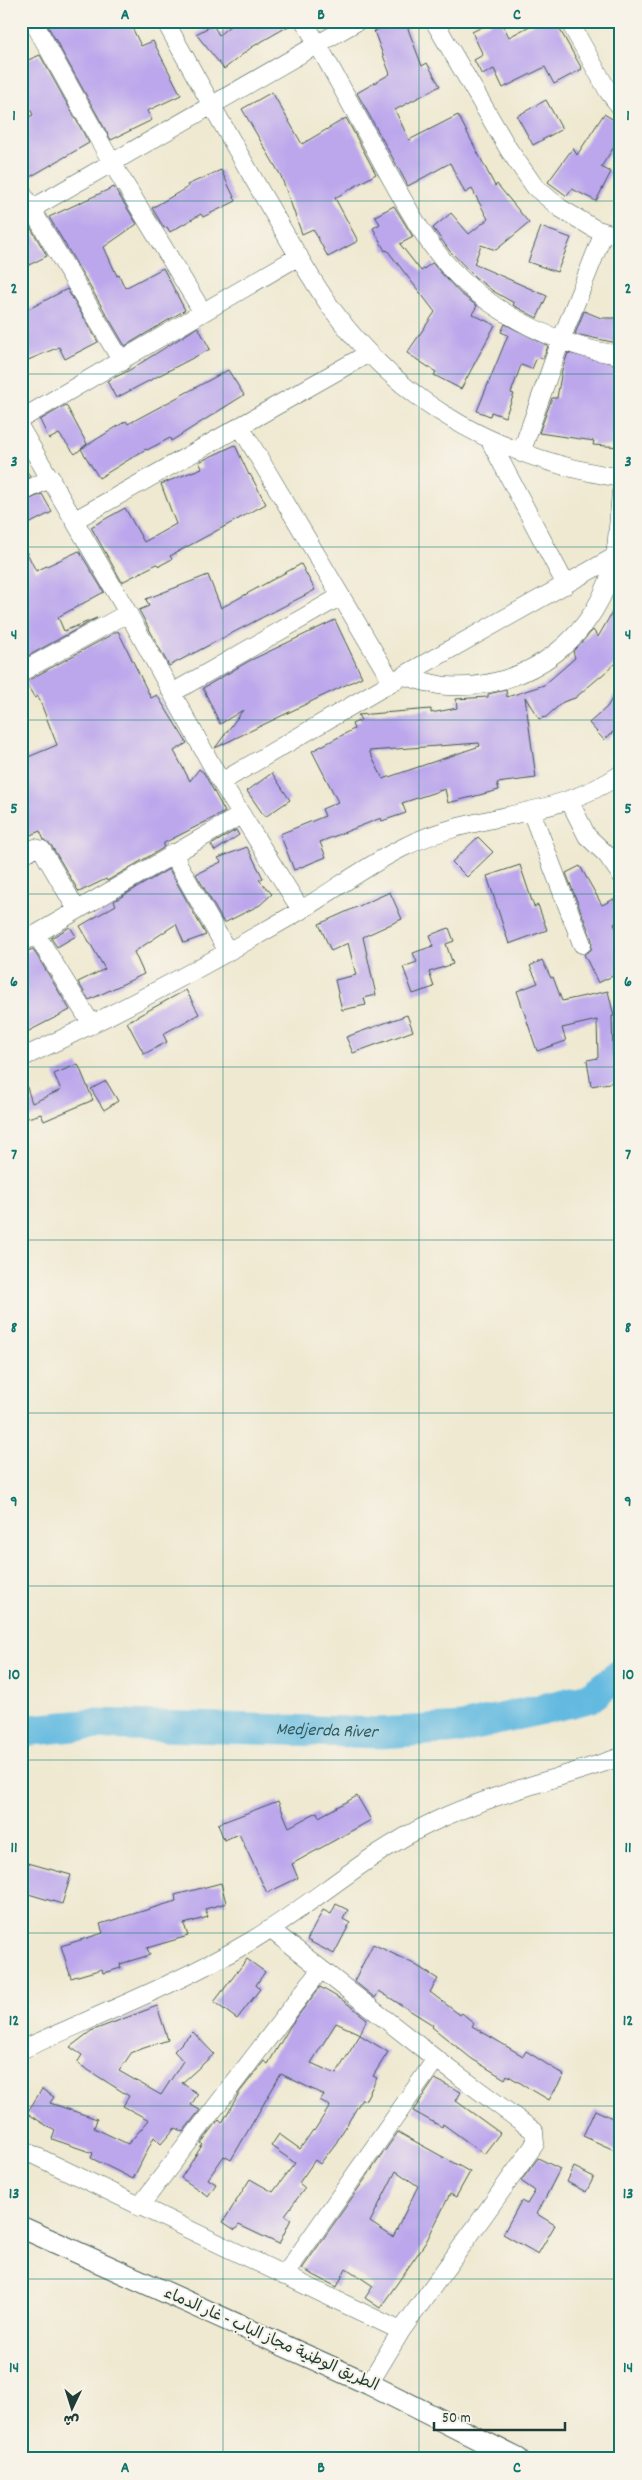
<svg xmlns="http://www.w3.org/2000/svg" width="642" height="2480" viewBox="0 0 642 2480" font-family="Dekko,'Playpen Sans Arabic',sans-serif">
<style>
.lines{fill:none;stroke-linecap:round;stroke-linejoin:round}
.river{stroke:#63bae0;stroke-width:31}
.building{fill:#bca7ec;fill-rule:evenodd}
.minor-casing{stroke:#3e574c;stroke-width:19}
.major-casing{stroke:#3e574c;stroke-width:23}
.minor{stroke:#fff;stroke-width:18}
.major{stroke:#fff;stroke-width:21}
.grid{fill:none;stroke:#0f766e;stroke-width:1;stroke-opacity:0.55}
.labels{text-anchor:middle;dominant-baseline:central;stroke-width:4;stroke-linejoin:round;paint-order:stroke}
.street-label{font-size:16px;fill:#1f3d34;stroke:#f7f3e8}
.water-label{font-size:18px;font-style:italic;fill:#305c5f;stroke:#f7f3e8}
.neatline{fill:none;stroke:#0f766e;stroke-width:2}
.grid-label{font-size:16px;text-anchor:middle;font-weight:bold;fill:#0f766e}
</style>
<rect width="100%" height="100%" fill="#f7f3e8"/>
<filter id="ink" filterUnits="userSpaceOnUse"><feTurbulence type="fractalNoise" baseFrequency=".02" numOctaves="2"/><feDisplacementMap in="SourceGraphic" scale="10" xChannelSelector="R" yChannelSelector="G"/><feConvolveMatrix kernelMatrix="1 2 1 2 8 2 1 2 1" color-interpolation-filters="sRGB"/></filter>
<filter id="wash" filterUnits="userSpaceOnUse"><feTurbulence type="fractalNoise" baseFrequency=".0096" numOctaves="4" result="noise"/><feDisplacementMap in="SourceGraphic" scale="20" xChannelSelector="R" yChannelSelector="G"/><feGaussianBlur stdDeviation="1.12" result="paint"/><feColorMatrix in="noise" values="0 0 0 0 0 0 0 0 0 0 0 0 0 0 0 0 0 1.4 0 .05"/><feComposite in="paint" operator="in"/></filter>
<g filter="url(#wash)">
<rect width="100%" height="100%" fill="#efe9d1"/>
<g class="lines">
<!-- river -->
<path class="river" id="s1" d="M21 1731 96 1724 379 1733 462 1728 589 1698 621 1674"/>
</g>
<g id="blocks">
<!-- building -->
<path class="building" d="M45 21H129L141 46 153 41 181 95 147 111 152 120 111 140Z
M236 21H293L294 23 252 47 224 69 196 34 213 25 219 35Z
M399 21H405L422 66 427 63 440 86 395 110 409 140 458 115 495 186 497 184 529 223 496 250 481 245 474 264 547 296 537 318 513 305 514 303 493 291 475 277 449 250 433 228 451 213 469 234 488 219 472 189 465 193 450 163 408 186 357 93 390 74 374 31Z
M494 21H501L509 37 539 21H555L582 69 554 84 545 67 503 88 494 69 482 75 474 60 483 55 472 32Z
M40 55 89 143 23 181 21 180V123L30 120 28 117 33 115 21 91V63Z
M272 92 302 144 346 118 376 174 335 198 358 241 328 257 313 229 302 234 281 176 242 109Z
M546 100 562 129 533 145 517 116Z
M604 114 621 124V136L601 167 611 172 596 201 572 189 567 196 548 182 573 148 577 155Z
M221 170 236 201 203 217 201 214 170 232 167 227 164 228 152 208 188 187 187 185Z
M114 187 137 224 104 247 117 276 119 275 125 288 163 268 185 310 125 346 49 217Z
M394 206 413 237 400 244 421 271 432 263 460 293 477 306 472 314 495 325 461 389 434 375 436 372 407 353 435 312 387 250 385 251 373 228 380 224 375 216Z
M28 223 47 256 21 269V226Z
M541 227 571 238 557 272 528 262Z
M67 289 98 342 65 359 59 347 21 363V313Z
M584 311 601 318H621V344L575 334Z
M505 324 548 346 543 359 537 357 532 369 521 365 511 393 514 394 505 417 491 412 490 416 477 411 508 335 501 332Z
M198 327 210 349 116 398 107 381 128 371Z
M568 353 621 365V447L593 445 594 441 539 433 552 398H557L562 370Z
M228 370 244 395 171 441 170 438 147 450 146 449 99 478 81 449 126 421 128 424Z
M66 405 87 444 75 454 59 434 49 439 40 420Z
M235 445 249 475 250 474 266 504 170 556 172 559 159 566 157 564 122 582 91 527 125 508 144 542 176 524 161 484 202 468 199 462Z
M21 461 30 477 21 481Z
M42 494 52 512 21 528V503Z
M21 541 36 571 79 551 104 592 58 617 64 631 97 618 21 660Z
M301 564 315 590 169 666 139 610 149 606 146 599 208 575 221 608Z
M621 597V659L575 698 563 702 546 717 539 719 525 697 536 778 497 783 499 790 448 803 445 789 402 803 406 813 382 821 381 818 320 842 326 857 294 870 280 834 325 816 322 809 338 802 312 751 354 729 352 724 361 720 358 715 431 709V713L457 708 456 699 488 697V694L506 690 507 697 544 685 575 658 573 651 593 630 598 637ZM479 743 480 746 383 779 369 751Z
M335 620 362 677 215 748 243 710 220 724 203 688 249 661Z
M118 631 151 698 157 695 187 743 174 751 190 781 199 769 204 773 225 812 164 843 163 848 107 881 106 879 79 892 51 845 44 840 40 831 21 839V760L57 745 38 696 35 698 25 682Z
M621 684V725L604 740 589 723 607 707Z
M272 773 290 800 265 817 247 791Z
M236 830 239 835 215 851 211 845Z
M478 837 493 852 467 877 452 862Z
M247 847 263 878 259 880 272 894 260 905 224 923 196 874 221 862 218 858Z
M520 865 534 907 538 905 547 930 509 944 487 876Z
M580 866 602 905 614 899 621 912V920L614 924 621 938V972L598 983 584 954 591 950 592 940 566 873Z
M169 869 206 935 184 943 176 924 134 952 144 974 89 1000 78 982 105 969 80 926 116 905 114 901Z
M390 892 402 919 363 937 376 995 364 998 366 1005 342 1010 335 980 356 975 348 943 331 951 319 924Z
M70 927 76 936 57 947 51 938Z
M449 928 454 941 446 944 453 964 429 972 434 987 413 994 403 967 417 962 413 953 433 946 430 935Z
M33 949 70 1010 21 1035V954Z
M542 960 551 978 553 977 562 1001 608 991 614 1016H612L613 1056 616 1055 621 1081 591 1086 587 1060 598 1058 597 1020 562 1028 566 1041 537 1051 517 991 538 983 530 966Z
M186 990 199 1014 163 1034 167 1042 144 1054 127 1022Z
M407 1015 413 1031 353 1053 346 1037Z
M78 1064 93 1100 44 1121 41 1114 21 1120V1079L24 1078 32 1103 61 1090 54 1074Z
M106 1081 118 1101 104 1110 91 1089Z
M357 1796 371 1820 292 1864 298 1878 267 1893 239 1834 224 1840 218 1824 278 1801 289 1827 317 1812 319 1817Z
M21 1861 71 1875 62 1904 25 1893 28 1881 21 1879Z
M221 1883 226 1903 205 1909 208 1917 184 1924 188 1936 147 1948 150 1955 120 1964 121 1968 103 1973 102 1969 71 1978 61 1946 103 1933 100 1924 176 1901 175 1895Z
M336 1904 348 1910 343 1919 350 1923 334 1954 307 1940 323 1910 331 1914Z
M373 1944 414 1964 438 1979 430 1992 460 2015 462 2013 474 2023 472 2026 523 2056 526 2051 564 2075 549 2100 507 2075 505 2079 472 2059 432 2027 433 2025 379 1991 375 1998 354 1981Z
M247 1959 265 1972 256 1985 260 1989 237 2019 214 2002Z
M320 1987 344 2001 367 2019 360 2034 336 2023 311 2063 336 2074 360 2035 388 2052 373 2076 377 2078 365 2101 362 2099 336 2143 320 2164 315 2160 299 2183 305 2188 285 2215 291 2219 279 2244 239 2225 235 2230 223 2222 250 2179 273 2192 295 2163 271 2146 279 2134 300 2149 313 2130 314 2131 330 2106 320 2100 324 2095 281 2074 231 2160 224 2156 208 2179 216 2184 208 2196 181 2178 203 2144 201 2143 219 2120 222 2123 239 2093 264 2061 268 2064 291 2025Z
M157 2006 168 2040 132 2052 119 2071 161 2095 183 2061 174 2051 193 2032 214 2054 182 2083 198 2094 191 2105 200 2110 183 2132 175 2128 161 2144 154 2137 133 2179 91 2158 93 2153 52 2139 55 2131 27 2113 42 2089 54 2097 50 2103 97 2119 94 2128 128 2144 149 2120 123 2106 129 2096 77 2063 82 2055 70 2047 91 2031Z
M435 2079 461 2092 456 2101 500 2133 484 2154 443 2124 442 2127 413 2111Z
M595 2110 621 2122V2153L583 2136Z
M398 2132 470 2172 456 2197 450 2194 426 2242 380 2308 365 2298 373 2286 346 2268 337 2287 302 2269ZM396 2171 418 2186 393 2237 370 2222Z
M538 2158 560 2169 537 2214 555 2225 538 2254 503 2234 521 2201 527 2204 535 2191 521 2181Z
M574 2167 594 2177 586 2192 567 2182Z"/>
</g>
</g>
<g filter="url(#ink)">
<use href="#blocks" fill-opacity="0" stroke="#3e574c" stroke-width="1"/>
<g class="lines">
<defs>
<path id="minor" d="M33 21 112 163 202 311
M165 21C198 81 231 140 265 199 287 236 307 274 332 309 404 408 503 459 621 478
M304 21C332 68 357 116 383 164 404 201 422 238 451 269 492 313 561 348 621 355
M434 21 509 150 535 187 560 208 595 229 621 237
M569 21 608 91 621 108
M21 191 122 362
M21 215 358 21
M21 419 299 256
M240 426 392 682
M21 429 128 613 221 782 301 910
M489 439 566 585
M521 453 561 340 604 232
M21 493 51 478
M75 520 369 353
M21 672 128 613
M403 676C417 679 433 685 447 686 528 691 600 636 615 556 618 535 619 513 621 492
M172 693 341 596
M221 782 392 682 614 557
M569 800 587 836 607 855 621 875
M531 811 582 944
M172 853 228 952
M21 855 35 848 42 850 77 910
M36 934 92 1025
M21 943 241 815
M21 1058C116 1015 208 964 298 912 333 891 367 865 404 847 473 812 554 820 621 774
M21 2050C96 2016 180 1983 251 1941 312 1905 366 1854 431 1823 492 1794 557 1779 621 1757
M21 2149 401 2331 535 2144 534 2131 436 2059 270 1929
M139 2207 321 1969
M284 2276 436 2059
M369 2384 401 2331"/>
<path id="major" d="M21 2227 369 2384 518 2459"/>
</defs>
<!-- minor casing -->
<use href="#minor" class="minor-casing"/>
<!-- major casing -->
<use href="#major" class="major-casing"/>
<!-- minor -->
<use href="#minor" class="minor"/>
<!-- major -->
<use href="#major" class="major"/>
</g>
</g>
<!-- grid -->
<path class="grid" d="M223 21V2459M419 21V2459M21 201H621M21 374H621M21 547H621M21 720H621M21 894H621M21 1067H621M21 1240H621M21 1413H621M21 1586H621M21 1760H621M21 1933H621M21 2106H621M21 2279H621"/>
<g class="labels">
<!-- street labels -->
<g class="street-label">
<text transform="translate(271 2340) rotate(24)">الطريق الوطنية مجاز الباب - غار الدماء</text>
</g>
<!-- water labels -->
<g class="water-label">
<text stroke="none"><textPath href="#s1" startOffset="306">Medjerda River</textPath></text>
</g>
</g>
<!-- margin -->
<rect width="642" height="2480" fill="none" stroke="#f7f3e8" stroke-width="55"/>
<!-- north arrow -->
<g transform="translate(72 2408) rotate(184)" stroke="#f7f3e8" stroke-width="4" paint-order="stroke">
<path d="M0-4L9 19L0 12L-9 19Z" fill="#1f3d34"/>
<text y="-8" font-size="14" font-weight="bold" text-anchor="middle" fill="#1f3d34">ش</text>
</g>
<!-- scale -->
<path d="M434 2422v8h131v-8" fill="none" stroke="#1f3d34" stroke-width="2.5"/>
<text x="442" y="2422" font-size="15" fill="#1f3d34" stroke="#f7f3e8" stroke-width="4" paint-order="stroke">50 m</text>
<rect x="28" y="28" width="586" height="2424" class="neatline"/>
<g class="grid-label">
<text x="125" y="19">A</text>
<text x="321" y="19">B</text>
<text x="517" y="19">C</text>
<text x="14" y="120">1</text>
<text x="628" y="120">1</text>
<text x="14" y="293">2</text>
<text x="628" y="293">2</text>
<text x="14" y="466">3</text>
<text x="628" y="466">3</text>
<text x="14" y="639">4</text>
<text x="628" y="639">4</text>
<text x="14" y="813">5</text>
<text x="628" y="813">5</text>
<text x="14" y="986">6</text>
<text x="628" y="986">6</text>
<text x="14" y="1159">7</text>
<text x="628" y="1159">7</text>
<text x="14" y="1332">8</text>
<text x="628" y="1332">8</text>
<text x="14" y="1506">9</text>
<text x="628" y="1506">9</text>
<text x="14" y="1679">10</text>
<text x="628" y="1679">10</text>
<text x="14" y="1852">11</text>
<text x="628" y="1852">11</text>
<text x="14" y="2025">12</text>
<text x="628" y="2025">12</text>
<text x="14" y="2198">13</text>
<text x="628" y="2198">13</text>
<text x="14" y="2372">14</text>
<text x="628" y="2372">14</text>
<text x="125" y="2472">A</text>
<text x="321" y="2472">B</text>
<text x="517" y="2472">C</text>
</g>
</svg>
